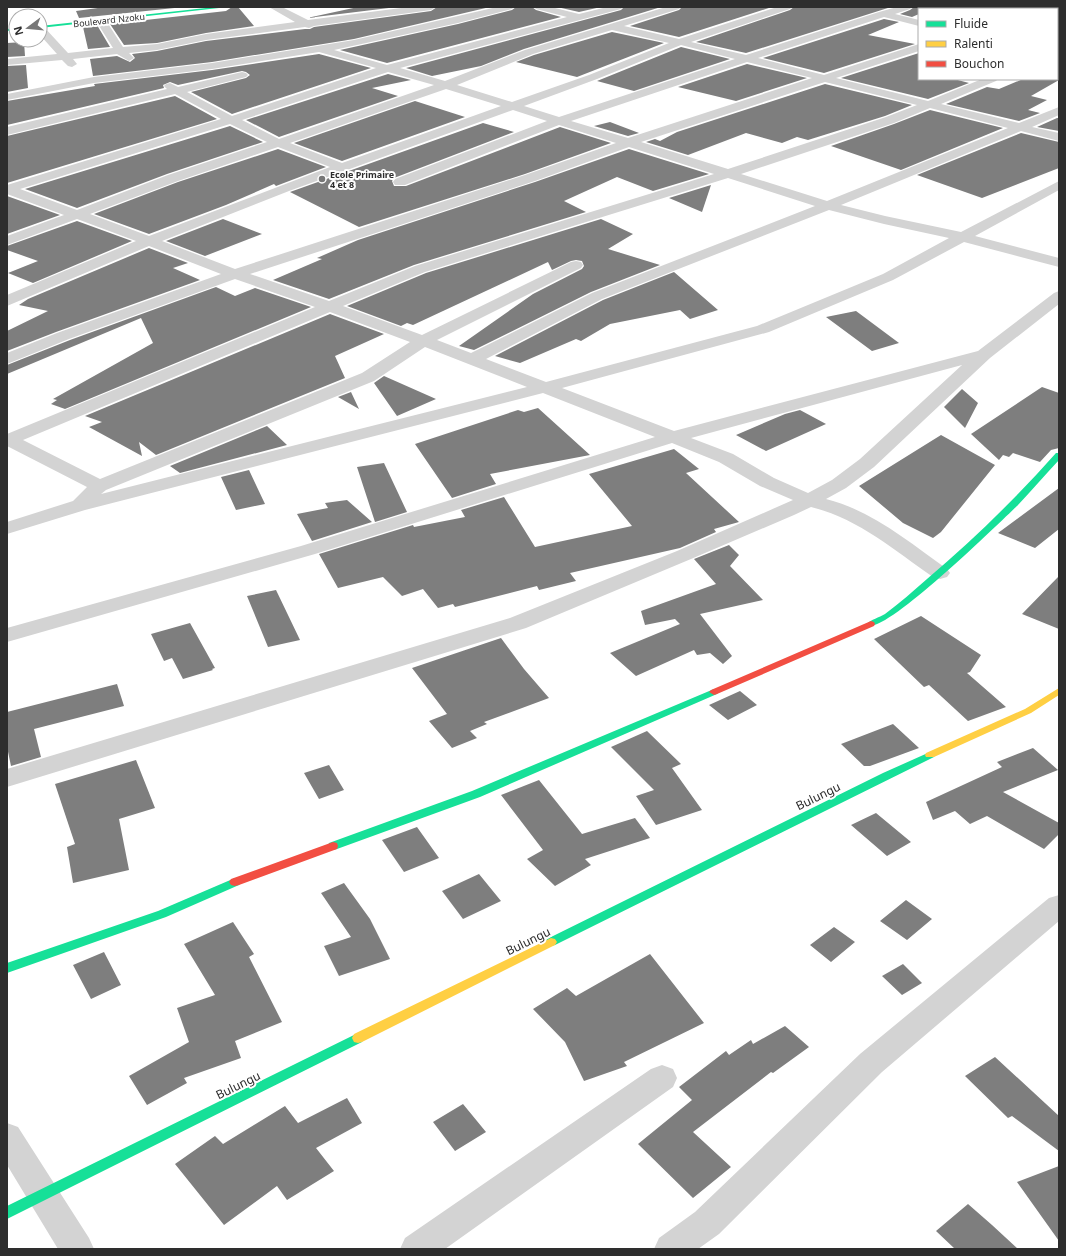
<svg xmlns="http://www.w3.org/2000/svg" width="1066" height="1256" viewBox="0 0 1066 1256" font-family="'Noto Sans',sans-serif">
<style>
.building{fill:#7e7e7e}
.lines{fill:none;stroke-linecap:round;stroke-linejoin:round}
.street{fill:#d3d3d3;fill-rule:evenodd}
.fast{fill:#16e098;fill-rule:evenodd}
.slow{fill:#ffcf43;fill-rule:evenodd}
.jam{fill:#f24e42;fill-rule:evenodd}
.poi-dot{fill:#777;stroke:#fff;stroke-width:1.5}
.labels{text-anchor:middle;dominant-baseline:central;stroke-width:4;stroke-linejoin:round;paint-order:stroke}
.far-street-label{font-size:9px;fill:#2e2e2e;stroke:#fff}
.far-poi-label{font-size:9px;font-weight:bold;fill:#2e2e2e;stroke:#fff;text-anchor:start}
.near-street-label{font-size:12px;fill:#2e2e2e;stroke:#fff}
</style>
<rect width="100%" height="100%" fill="#fff"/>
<!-- building -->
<path class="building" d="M105 7H184L79 18 76 11Z
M232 7H238L254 26 206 33 157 43 124 45 110 24 226 11Z
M358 7H397L307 18Z
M437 7H490L354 39 212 62 93 76 90 59 117 56 130 62 135 58 132 54 157 51 206 41 305 29H310L314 27 431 11Z
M516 7H532L536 10 561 17 387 63 340 50 458 24 512 10Z
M557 7H601L579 12Z
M624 7H661L524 49 481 66 432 76 406 68 621 10Z
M682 7H772L679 37 630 26 679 10Z
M794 7H891L746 53 696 42 790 10Z
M914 7H935L931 9H919V14L912 17 900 14 910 10Z
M884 19 899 22 868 35 915 44 824 73 763 58Z
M97 25 110 47 88 49 83 27Z
M612 32 664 43 577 77 516 62 534 55Z
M24 42 25 56 7 57V43Z
M681 47 730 59 634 91 597 81Z
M919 53V79H954L969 83 928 99 841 78Z
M319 54 371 68 232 114 191 92 246 78 250 75 246 72 242 71 178 85 170 82 163 85 164 88 7 125V101L95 86 94 84 212 70Z
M747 64 807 78 736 101 678 87Z
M26 65 28 88 7 92V66Z
M1057 73 1059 80 1031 96 1047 100 1028 110 1040 113 1019 121 946 104 987 87 999 89 1023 79H1057Z
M388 74 411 80 372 88 398 96 279 137 246 120Z
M825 84 912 105 885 116 808 140 797 137 782 143 746 133 688 155 646 142 655 139 660 141 677 132Z
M175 96 217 119 7 183V136Z
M415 101 465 117 342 161 294 143Z
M930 110 1003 128 901 170 831 146 894 124Z
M1057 118H1059V131L1037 127Z
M610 122 639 133 628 136 594 126Z
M483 123 514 132 394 178 392 181 394 186H406L560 127 611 143 525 174 359 227 290 192Z
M230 126 263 142 167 174 77 208 25 189Z
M1021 133 1059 142V168L982 198 917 175Z
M278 149 326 167 276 186 274 184 226 205 149 234 94 214 178 182Z
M629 149 709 174 653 191 617 177 564 201 586 212 414 265 329 299 273 280 322 259 317 258 358 240 535 182Z
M711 185 702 212 669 198Z
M7 196 60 215 7 234Z
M223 219 262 234 205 256 166 241Z
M601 219 633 234 608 249 660 265 591 292 474 350 459 346 533 294 582 269 584 266 582 261 576 260 571 261 552 270 548 262 413 325 407 323 401 326 347 306 426 273Z
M77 221 132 241 33 283 8 273 38 261 7 250V246Z
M149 248 188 263 173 268 200 280 56 332 7 351V331L48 311 19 305 28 299Z
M674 272 718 310 690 319 680 310 610 324 581 341 576 339 520 363 495 356 603 300Z
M216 287 235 296 255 288 311 307 65 409 51 404 57 400 53 399 153 343 141 318 7 374V365L70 340Z
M856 311 899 343 872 351 826 317Z
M330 314 384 334 335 356 345 378 156 455 139 442 142 456 89 427 102 422 85 416Z
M384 376 436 399 397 416 374 383Z
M1042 387 1059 393V448L1051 450 1040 462 1013 453 1009 457 1003 455 999 460 971 434Z
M962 389 978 403 965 428 944 407Z
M351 392 359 409 338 397Z
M538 408 590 455 490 474 496 484 452 498 415 444 518 410 524 412Z
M800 410 826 424 766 451 736 435 785 414Z
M267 426 287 445 180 473 170 466Z
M941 435 995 465 941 532 933 538 903 523 859 486Z
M674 449 699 469 686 473 739 522 714 529 716 532 680 548 570 573 576 581 539 590 537 586 455 607 453 604 438 608 423 589 402 596 383 577 338 588 319 554 413 525 414 527 465 517 461 510 504 497 535 547 632 526 589 474Z
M384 463 407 512 375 522 357 467Z
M249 470 265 504 236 510 221 477Z
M1059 488V529L1035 548 998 533Z
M347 500 372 522 312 541 297 514 328 508 325 503Z
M729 545 739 555 730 566 763 600 700 614 732 656 723 664 710 653 697 655 694 650 636 676 610 653 680 624 675 619 645 625 641 611 716 584 694 559Z
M1059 576V629L1022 614Z
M276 590 300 640 268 647 247 596Z
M921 616 981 655 970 672 967 673 1006 707 968 721 929 685 924 687 874 639Z
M190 623 215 668 212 669 213 670 183 679 172 658 164 661 151 634Z
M501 638 524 669 549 698 484 722 487 724 470 731 477 738 452 748 429 721 447 714 412 668Z
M117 684 124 706 34 729 41 757 11 766 7 747V712Z
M740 691 757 705 728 720 709 705Z
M893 724 919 748 870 766H864L841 744Z
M647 731 681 764 672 768 702 810 656 825 636 796 654 790 611 747Z
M1033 748 1058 770 1003 792 1059 823V834L1044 849 987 816 970 824 955 811 933 820 926 802 1002 767 997 762Z
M136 760 155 808 119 819 129 870 73 883 67 847 75 844 55 784Z
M329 765 344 790 319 799 304 773Z
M539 780 582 834 635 818 650 838 585 859 591 865 555 886 527 859 543 850 501 795Z
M876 813 911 842 887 856 851 825Z
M417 827 439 858 404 872 382 840Z
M479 874 501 901 463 919 442 891Z
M344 883 370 919 390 959 339 976 324 946 351 937 321 893Z
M906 900 932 919 907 940 880 921Z
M233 922 254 954 249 957 282 1022 235 1041 241 1058 184 1078 187 1083 147 1105 129 1076 189 1042 177 1008 215 995 184 944Z
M834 927 855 942 831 962 810 945Z
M104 952 121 985 91 999 73 965Z
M650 954 704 1023 624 1062 627 1066 584 1081 565 1042 533 1009 567 988 576 996Z
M903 964 922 983 902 995 882 976Z
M785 1026 809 1047 773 1073 771 1072 693 1132 731 1167 693 1198 638 1144 692 1100 679 1087 726 1051 729 1055 751 1040 753 1044Z
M995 1057 1059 1116V1151L1012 1116 1008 1118 965 1076Z
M347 1098 362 1123 316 1148 334 1171 287 1200 277 1186 224 1225 175 1164 215 1136 223 1144 285 1106 298 1123Z
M463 1104 486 1132 455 1151 433 1122Z
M1059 1166V1241L1017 1182Z
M968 1204 992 1225 1018 1249H955L936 1231Z"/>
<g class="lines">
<!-- street -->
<path class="street" d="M269 7H282L308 20 409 7H436L431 10 314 26 309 28 305 27 206 40 157 50 129 53 134 58 129 61 117 54 73 59 77 64 72 67 68 66 62 60 7 65V59L57 54 40 35V26L44 27 68 53 113 48 96 21 101 18 105 19 123 47 157 44 206 34 295 22Z
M497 7H514L512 9 458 23 334 50 387 65 567 17 536 9 534 7H551L579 14 607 7H623L621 9 400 68 445 81 525 50 666 7H681L679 9 624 26 679 39 777 7H792L790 9 691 42 746 55 879 12 897 7H912L910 9 895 14 919 20V26L884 17 758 58 824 75 919 44V51L836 78 928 101 982 79H998L996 81 941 104 1019 123 1059 107V115L1032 127 1059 133V141L1021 131 841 205 885 216 961 232 1059 181V190L975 236 1059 258V267L964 242 893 280 769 332 562 388 674 431 978 351 1054 293 1059 291V304L990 358 874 467 846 488 826 499C871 510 909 542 947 569L950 573 947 577 940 579 933 577C894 550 857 518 811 507L794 515 691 559 526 628 7 787V769L510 618 677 551 793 500 760 486 719 462 672 443 315 554 7 642V628L301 546 655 437 543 393 85 510 7 534V522L73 501 87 487 7 446V434L315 307 235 279 69 339 7 364V353L57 333 221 274 149 246 7 306V295L136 241 77 219 7 245V236L64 215 7 194V185L221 119 175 94 7 135V127L167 89 164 86 166 84 170 83 178 87 242 72 246 73 248 75 246 77 187 92 232 116 376 68 319 52 212 69 94 83 7 100V94L94 77 212 63 354 40ZM612 30 669 43 589 75 512 102 457 85 533 54ZM681 45 735 59 559 117 524 106 597 79ZM747 62 812 78 628 138 571 121ZM388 72 434 85 279 139 242 120ZM825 82 917 105 886 117 728 169 641 142ZM446 89 501 106 342 163 290 143ZM930 108 1008 128 827 201 741 174 894 123ZM513 110 547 121 395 179 393 182 395 185H405L559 125 616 143 525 175 235 269 162 241 289 191ZM230 124 267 142 168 175 77 210 20 189ZM278 147 330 167 149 236 90 214 178 181ZM629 147 714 174 415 266 329 301 250 274 535 181ZM728 178 815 206 592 293 471 353 437 340 581 268 583 265 581 262 576 261 571 262 422 335 343 306 425 272ZM829 210 884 224 949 238 883 274 757 326 546 382 486 359 602 299ZM330 312 410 342 362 373 100 479 23 440ZM425 347 527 387 101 494 106 490 374 381ZM962 365 860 459 832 480 808 493 774 478 733 454 691 438Z
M1031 7H1046L1045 9H1030Z
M1057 49H1059V56H1057Z
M1059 895V921L882 1072 719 1234 698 1249H654L659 1238 695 1212 860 1054 1049 898Z
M662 1065 673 1069 677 1078 673 1087 445 1249H400L405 1238 651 1069Z
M7 1123 18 1127 89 1238 94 1249H58L7 1165Z"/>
<!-- fast -->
<path class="fast" d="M215 7H228L40 28V26Z
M16 28V30L7 31V29Z
M1056 453H1059V460C1045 475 1032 490 1018 505 998 524 889 631 868 626L867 624C871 619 879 618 885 614 900 603 913 591 927 579 974 539 1015 499 1056 453Z
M714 689 719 692 717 694 480 797 337 849 333 850 329 849 328 846 329 843 472 791Z
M930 752 934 753 935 755 934 757 555 945 551 946 547 945 545 942 547 939 883 773Z
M235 878 239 879 241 882 239 885 166 917 7 973V963L158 911Z
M358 1033 362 1034 364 1038 362 1042 7 1219V1206Z"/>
<!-- slow -->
<path class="slow" d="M1059 688V695L1031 713 934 757H926L925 755 926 753 1025 709Z
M551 938 555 939 557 942 555 945 362 1042 358 1043 354 1042 352 1038 354 1034Z"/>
<!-- jam -->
<path class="jam" d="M871 621 874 622 875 624 874 626 717 694 714 695 709 692 711 690Z
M333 842 337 843 338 846 337 849 239 885 235 886 231 885 229 882 231 879Z"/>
</g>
<!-- markers -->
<circle class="poi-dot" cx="322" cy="179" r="4"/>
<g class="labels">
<!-- far-street labels -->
<g class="far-street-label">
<text transform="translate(109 20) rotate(-6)">Boulevard Nzoku</text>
</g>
<!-- far-poi labels -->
<g class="far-poi-label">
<text x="330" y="174">Ecole Primaire<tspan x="330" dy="10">4 et 8</tspan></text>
</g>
<!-- near-street labels -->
<g class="near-street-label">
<text transform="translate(818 796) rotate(-26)">Bulungu</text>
<text transform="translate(528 941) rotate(-26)">Bulungu</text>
<text transform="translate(238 1085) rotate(-26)">Bulungu</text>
</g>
</g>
<!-- border -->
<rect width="1066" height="1256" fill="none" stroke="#2e2e2e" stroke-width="16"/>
<!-- legend -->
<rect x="918" y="8" width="140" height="72" fill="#ffffff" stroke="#ababab"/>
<rect x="926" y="21" width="20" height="6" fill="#16e098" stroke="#ababab"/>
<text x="954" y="28" font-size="12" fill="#2e2e2e">Fluide</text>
<rect x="926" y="41" width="20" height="6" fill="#ffcf43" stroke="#ababab"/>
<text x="954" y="48" font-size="12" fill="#2e2e2e">Ralenti</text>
<rect x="926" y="61" width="20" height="6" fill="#f24e42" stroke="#ababab"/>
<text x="954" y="68" font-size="12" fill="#2e2e2e">Bouchon</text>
<!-- north arrow -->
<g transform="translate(28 28) rotate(254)"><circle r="19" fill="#ffffff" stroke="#ababab"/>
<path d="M0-3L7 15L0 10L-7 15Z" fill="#777777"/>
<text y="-6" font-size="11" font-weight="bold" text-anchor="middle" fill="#2e2e2e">N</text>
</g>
</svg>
